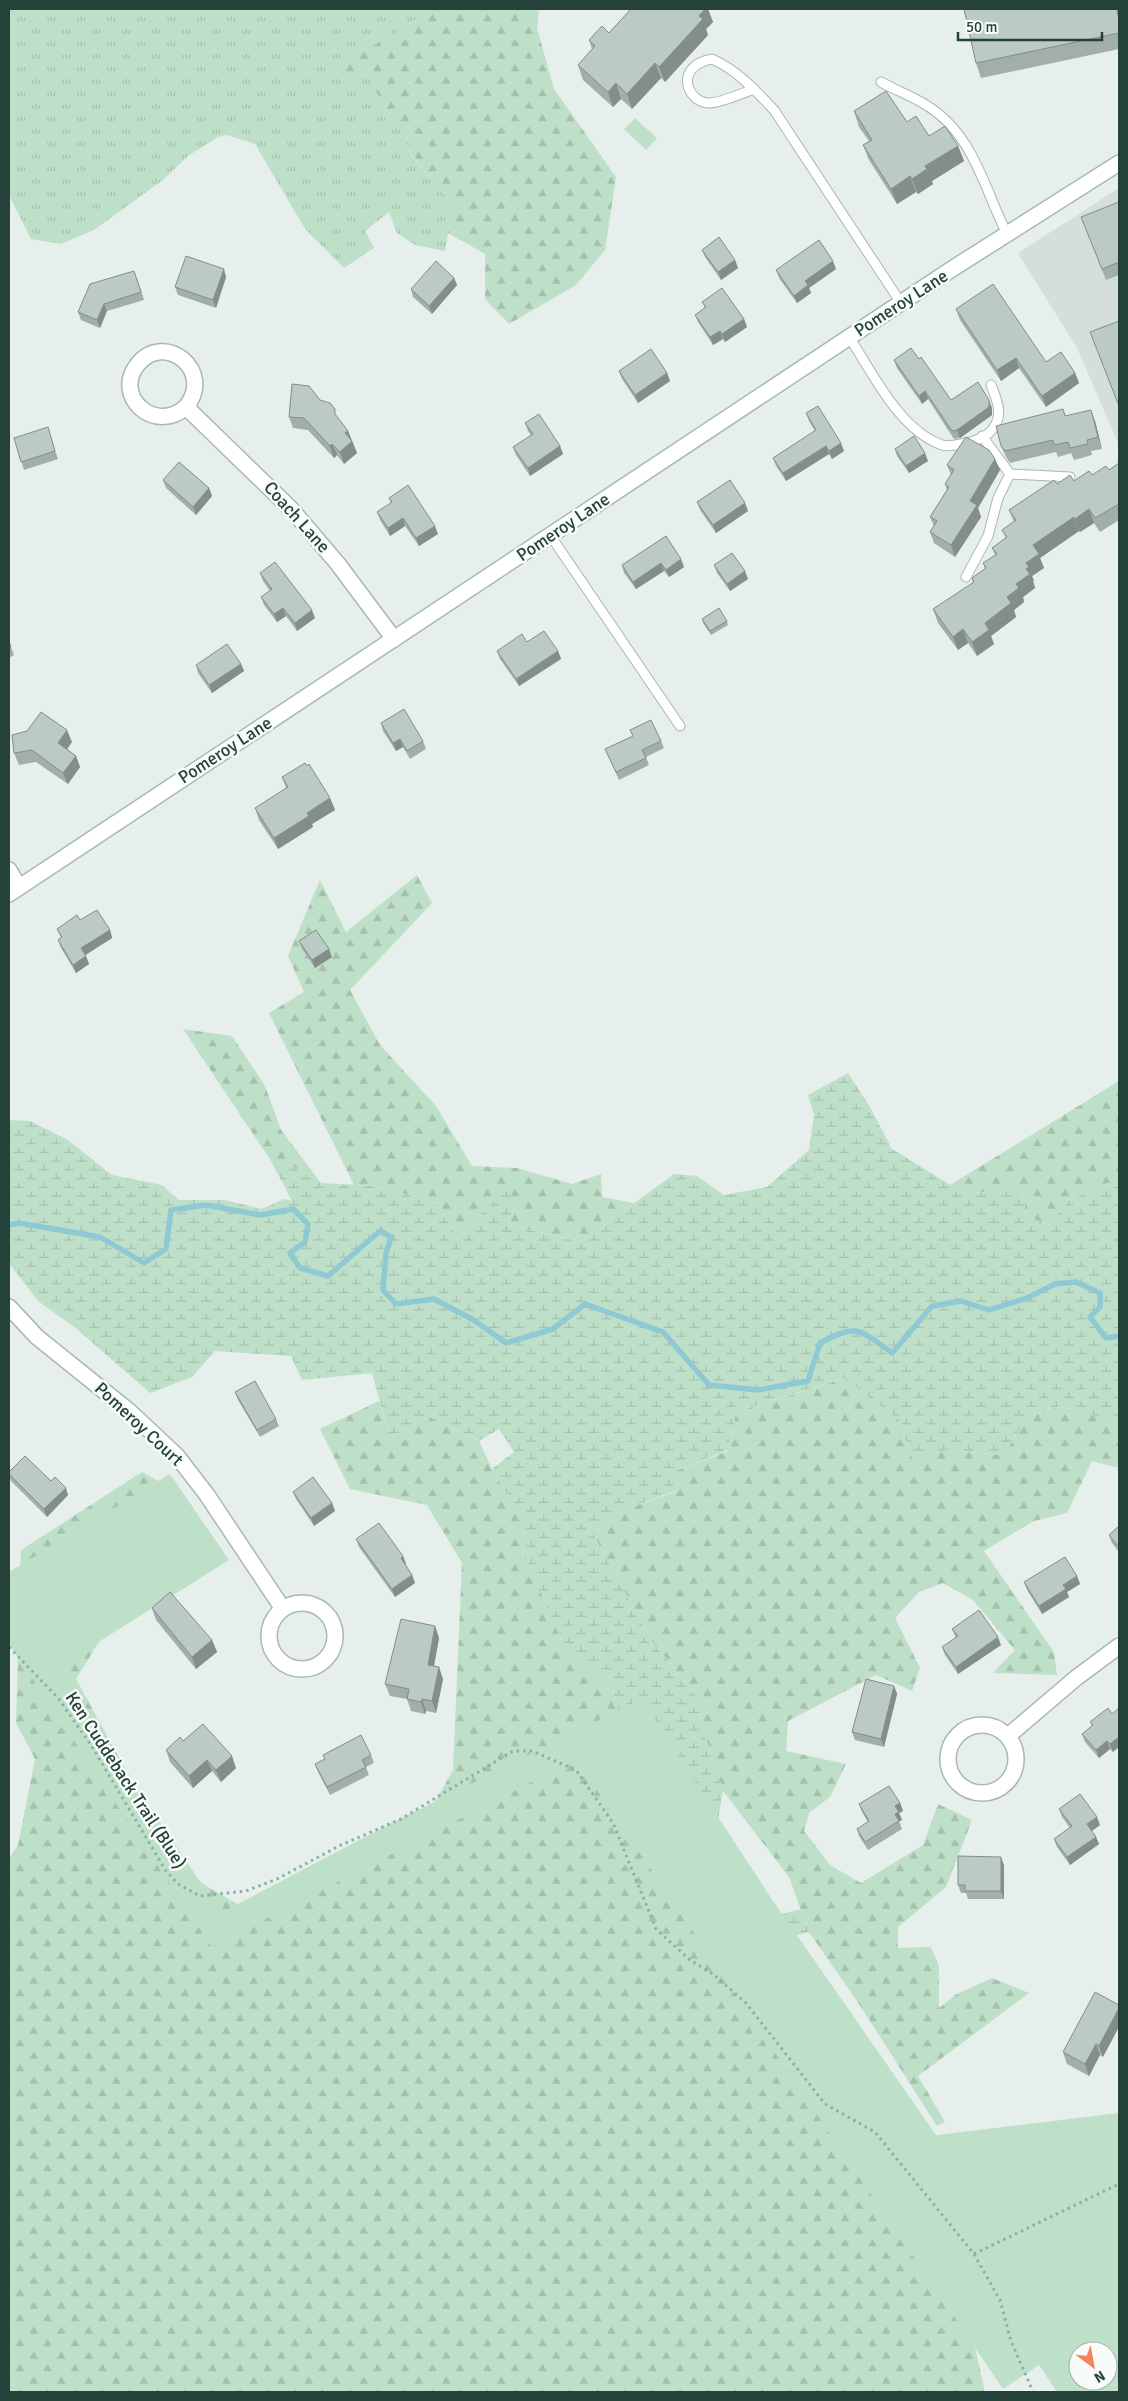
<svg xmlns="http://www.w3.org/2000/svg" width="1128" height="2401" viewBox="0 0 1128 2401" font-family="Signika,sans-serif">
<style>
.built{fill:#d4dfda}
.grass{fill:url(#grass-tufts)}
.forest{fill:url(#forest-firs)}
.wetland{fill:url(#wetland-marsh)}
.park{fill:#bfe0c8;fill-rule:evenodd}
.lines{fill:none;stroke-linecap:round;stroke-linejoin:round}
.stream{stroke:#8ec9d4;stroke-width:5.5}
.lane-casing{stroke:#a8b8b2;stroke-width:11}
.street-casing{stroke:#a8b8b2;stroke-width:18}
.secondary-casing{stroke:#a4bbb3;stroke-width:18}
.path{stroke:#86b3a5;stroke-width:3;stroke-dasharray:2.5 4;stroke-linecap:butt}
.lane{stroke:#fff;stroke-width:9}
.street{stroke:#fff;stroke-width:15}
.secondary{stroke:#fff;stroke-width:15}
.wall{fill:#a1aea9}
.shaded-wall{fill:#838d89}
.building{fill:#bbcac4;stroke:#838d89}
.labels{text-anchor:middle;dominant-baseline:central;stroke-width:5;stroke-linejoin:round;paint-order:stroke}
.street-label{font-size:18px;fill:#24423a;stroke:#f7fbf9}
</style>
<defs>
<pattern id="grass-tufts" width="24" height="20" patternUnits="userSpaceOnUse" patternTransform="scale(1.25)"><rect width="24" height="20" fill="#bfe0c8"/><path d="M3 7l-1-3M5 7V3M7 7l1-3M15 17l-1-3M17 17v-4M19 17l1-3" fill="none" stroke="#a4c1ad"/></pattern>
<pattern id="forest-firs" width="22" height="20" patternUnits="userSpaceOnUse" patternTransform="scale(1.25)"><rect width="22" height="20" fill="#bfe0c8"/><path d="M5 1l3.5 6h-7zM16 11l3.5 6h-7z" fill="#a4c1ad"/></pattern>
<pattern id="wetland-marsh" width="20" height="14" patternUnits="userSpaceOnUse" patternTransform="scale(1.25)"><rect width="20" height="14" fill="#bfe0c8"/><path d="M1 5h8M5 5V1M11 12h8M15 12V8" fill="none" stroke="#a4c1ad"/></pattern>
</defs>
<rect width="100%" height="100%" fill="#e6efeb"/>
<!-- built -->
<path class="built" d="M1119 188V445L1077 348 1018 253Z"/>
<!-- grass -->
<path class="grass" d="M9 9H432L345 73H359L370 80 392 120 406 135 411 155 453 204 445 251 415 245 397 233 389 212 365 231 374 248 344 268 305 229 255 144 227 135 218 137 188 156 163 180 94 230 61 244 31 239 9 195Z"/>
<!-- forest -->
<path class="forest" d="M432 9H539L537 28 554 89 616 177 605 250 576 285 509 324 485 299V254L448 233 452 204 411 154 406 135 392 120 370 80 359 73H345L342 65Z
M417 875 432 903 350 990 380 1045 436 1106 472 1166 517 1168 572 1184 601 1174 602 1197 634 1203 581 1242 508 1225 516 1201 477 1217 458 1240 439 1203 375 1186 354 1185 269 1013 304 992 288 956 320 880 346 932Z
M183 1029 232 1036 265 1086 281 1130 321 1183 294 1167 271 1161Z
M1119 1081V1187L1108 1183 1068 1201 1049 1225 1026 1216 1022 1188 965 1194 950 1185Z
M845 1378 899 1420 913 1460 948 1450 1003 1455 1028 1417 1060 1406 1119 1423V1468L1092 1461 1067 1513 1034 1521 984 1551 1054 1652 1057 1675 993 1673 1015 1650 973 1600 943 1583 919 1592 895 1618 920 1668 912 1691 876 1675 788 1721 786 1751 846 1764 830 1797 809 1813 804 1831 830 1865 861 1883 923 1845 938 1804 972 1820 946 1887 898 1927V1948L931 1947 939 1966V2008L955 1995 992 1978 1029 1993 918 2076 945 2122 937 2126 861 2007 809 1932 789 1877 723 1791 705 1735 694 1693 652 1641 593 1534 617 1512 675 1492V1471L728 1451 736 1412Z
M379 1401 390 1438 428 1416 479 1441 492 1469 522 1520 527 1558 562 1642 613 1688 619 1733 975 2348 985 2392H9V1858L18 1845 35 1759 16 1723 21 1550 142 1472 173 1489 123 1603 76 1679 181 1871 244 1908 430 1811 453 1770 462 1563 427 1505 350 1489 320 1429Z"/>
<!-- wetland -->
<path class="wetland" d="M848 1073 870 1107 892 1149 965 1194 1022 1188 1026 1216 1048 1225 1068 1201 1108 1183 1119 1187V1423L1060 1406 1028 1417 1003 1455 948 1450 913 1460 899 1420 844 1378 736 1412 728 1450 675 1471V1491L617 1512 593 1534 652 1641 694 1693 705 1735 723 1791 717 1825 775 1916 801 1909 809 1932 760 1945 619 1733 613 1688 562 1642 526 1558 522 1520 492 1469 514 1452 499 1429 479 1441 428 1416 390 1438 372 1373 302 1380 291 1356 215 1351 192 1377 150 1393 77 1329 38 1301 9 1263V1120L30 1121 68 1140 112 1175 162 1185 179 1200H224L262 1209 284 1199 292 1201 271 1161 294 1167 321 1183 375 1186 439 1203 458 1240 477 1217 508 1189 516 1201 508 1225 581 1242 674 1174 697 1176 724 1195 767 1187 809 1150 814 1115 808 1095Z"/>
<!-- park -->
<path class="park" d="M635 118 657 138 646 150 624 129Z
M170 1474 229 1560 57 1668 221 1913 386 1826 641 1699 771 1898 936 2135 1119 2113V2392H1057L1039 2365 1003 2389 576 1759 212 1947 9 1644V1572ZM1078 2351H1108V2381H1078Z"/>
<g class="lines">
<!-- stream -->
<path class="stream" d="M9 1225 19 1223 100 1237 144 1263 166 1249 171 1210 206 1205 260 1215 293 1209 308 1224 305 1242 290 1253 300 1268 328 1276 380 1231 391 1237 386 1254 383 1290 396 1304 434 1299 472 1319 506 1343 553 1329 585 1304 663 1332 709 1385 758 1390 808 1381 820 1343C857 1323 859 1329 892 1353L932 1306 961 1301 989 1310 1027 1298 1055 1284 1076 1282 1100 1293V1307L1090 1317 1106 1338 1119 1336"/>
<defs>
<path id="lane" d="M881 82C895 90 912 96 926 105 973 133 984 188 1007 234
M754 89C743 93 720 103 709 103 686 102 674 66 712 59 737 70 755 90 774 110L901 303
M849 337C873 373 899 430 942 445 947 447 955 445 961 444 969 443 982 439 989 433 1005 418 998 402 991 385
M1010 474 1070 477
M550 535 680 726
M966 577 988 536 998 498 1010 474 982 436"/>
<path id="street" d="M186 407C154 435 112 395 138 364 165 331 215 371 186 407L292 510 338 564 394 639
M9 870 19 887
M9 1307 37 1337 129 1411 177 1456 207 1495 283 1609
M269 1636a33 33 0 1 1 66 0a33 33 0 1 1-66 0Z
M948 1759a34 34 0 1 1 68 0a34 34 0 1 1-68 0Z
M1008 1736 1076 1678 1119 1646"/>
<path id="secondary" d="M9 894 955 267 1119 163"/>
</defs>
<!-- lane casing -->
<use href="#lane" class="lane-casing"/>
<!-- street casing -->
<use href="#street" class="street-casing"/>
<!-- secondary casing -->
<use href="#secondary" class="secondary-casing"/>
<!-- path -->
<path class="path" d="M9 1647 58 1698 91 1745 166 1871 178 1884 200 1896 246 1891 277 1879 341 1845 401 1819 513 1751H532L576 1770 613 1823 656 1929 690 1960 713 1974 746 2003 825 2104 875 2132 974 2254 1000 2300 1011 2341 1033 2392
M974 2254 1119 2184"/>
<!-- lane -->
<use href="#lane" class="lane"/>
<!-- street -->
<use href="#street" class="street"/>
<!-- secondary -->
<use href="#secondary" class="secondary"/>
</g>
<!-- wall -->
<path class="wall" d="M631 9H708L713 22 706 29 708 35 665 82 661 78 632 109 621 99 613 107 583 80 578 65 592 49 589 40 609 33Z
M964 9H1119V49L981 78 976 63Z
M854 111 907 122 929 136 958 146 964 161 932 181 933 184 918 194 916 192 897 204 869 160 863 145 869 141 859 127Z
M1119 202V275L1106 280 1081 217Z
M702 250 735 260 738 268 721 280 705 257Z
M836 269 809 288 811 293 797 303 779 278 776 270Z
M226 277 216 308 178 295 175 287Z
M137 278 144 300 107 311 100 328 81 320 78 312Z
M454 278 457 285 432 314 413 297 411 289Z
M702 302 744 319 747 327 725 342 723 339 713 345 698 322 695 315 705 308Z
M956 309 1046 362 1075 373 1079 383 1046 407 1019 368 1001 381 960 320Z
M919 359 951 400 992 408V415L960 438 954 439 928 399 922 404 897 368 894 360Z
M619 371 667 373 670 381 638 403 622 379Z
M320 400 338 418 348 431 357 453 344 464 337 455 334 458 308 430 293 428 289 417Z
M1063 409 1066 416 1095 421 1102 449 1091 451 1092 455 1074 460 1071 453 1058 457 1056 452 1010 463 1006 457 1001 446Z
M806 413 844 451 832 459 829 454 786 481 776 466 773 458 815 431 809 421Z
M525 423 560 446 563 454 530 476 516 455 513 447 531 435 528 431Z
M50 435 58 459 24 470 14 438Z
M895 449 928 461 909 473 897 456Z
M995 459 1000 470 978 508 981 517 955 557 934 543 930 532 934 526 930 517 947 490 945 484 951 475 947 465Z
M1119 463V520L1100 532 1094 523 1080 532 1079 531 1040 558 1044 568 1032 576 1034 581H1033L1035 588 1023 597 1024 602 1014 610 1016 617 991 636 994 644 977 656 968 643 958 650 938 623 933 609 973 583 972 578 985 569 983 563 995 555 992 548 1006 538 1002 530 1014 522 1009 510 1057 484 1074 481 1109 470Z
M163 480 209 488 212 496 196 515 166 488Z
M389 498 438 534 419 546 405 526 390 536 380 520 377 512 391 503Z
M697 502 745 503 748 511 716 533 700 510Z
M666 536 684 567 669 577 664 571 636 589 624 573 622 565Z
M714 565 748 579 730 591 717 573Z
M260 573 315 618 297 631 286 616 277 622 264 605 261 597 270 591 263 581Z
M702 619 727 621 728 625 711 635 703 623Z
M9 642 14 655 9 658Z
M527 642 558 651 561 659 519 686 500 659 497 651Z
M241 664 244 671 212 693 198 673 196 665Z
M381 723 423 741 426 749 410 759 403 747 396 751 383 731Z
M630 730 661 741 664 748 646 757 649 765 619 780 605 749 633 736Z
M72 742 67 749 76 756 80 767 68 784 36 762 19 765 14 753Z
M282 777 330 798 335 810 312 824 313 827 278 849 259 820 255 808 286 788Z
M80 920 110 930 112 938 85 955 89 964 76 973 61 948 58 940 61 938 57 929Z
M299 941 332 957 315 968 302 949Z
M235 1392 276 1419 279 1426 260 1437 238 1400Z
M9 1472 51 1481 68 1495 47 1517 11 1481 9 1475Z
M293 1492 332 1503 335 1511 314 1526 296 1499Z
M1119 1526V1552L1112 1543 1109 1535Z
M356 1539 403 1556 406 1564 405 1565 412 1575 415 1583 395 1597 359 1547Z
M1077 1576 1080 1584 1067 1592 1069 1597 1042 1614 1027 1590 1024 1582Z
M152 1608 212 1640 217 1652 196 1669 156 1620Z
M435 1626 439 1638 434 1666 443 1679 436 1713 426 1711 425 1714 411 1711 407 1699 390 1696 385 1684Z
M952 1629 1001 1645 958 1674 945 1655 942 1647 956 1638Z
M894 1686 897 1694 884 1747 855 1740 852 1732Z
M1112 1714 1113 1752 1110 1749 1099 1758 1085 1742 1082 1734 1092 1726 1090 1722Z
M183 1741 236 1768 221 1782 212 1771 193 1788 170 1762 166 1750Z
M323 1755H371L374 1763 366 1767 369 1775 330 1795 318 1772 315 1764 325 1759Z
M900 1803 903 1811 899 1813 902 1820 899 1821 902 1829 868 1850 859 1836 857 1829 868 1822 862 1812 859 1804Z
M1059 1809 1100 1825 1092 1831 1096 1837 1099 1844 1070 1865 1057 1847 1054 1839 1070 1828 1062 1817Z
M1004 1865V1899H968L966 1893H961L958 1885Z
M1119 2005 1103 2057 1100 2055 1089 2076 1067 2064 1063 2052Z"/>
<!-- shaded-wall -->
<path class="shaded-wall" d="M705 9H708L713 22 706 29 708 35 665 82 659 67 699 16Z
M1117 9H1119V21Z
M655 63 661 78 632 109 627 94Z
M616 83 621 99 613 107 608 92Z
M958 146 964 161 932 181 933 184 918 194 912 179 925 166Z
M910 176 916 192 897 204 891 189Z
M735 260 738 268 721 280 718 272Z
M833 261 836 269 809 288 811 293 797 303 794 296 805 281Z
M224 269 226 277 216 308 213 300Z
M454 278 457 285 432 314 429 306Z
M104 304 107 311 100 328 97 320Z
M744 319 747 327 725 342 722 334Z
M720 331 723 339 713 345 710 337Z
M1016 358 1019 368 1001 381 997 370Z
M667 373 670 381 638 403 635 395Z
M1075 373 1079 383 1046 407 1042 396Z
M925 391 928 399 922 404 919 396Z
M989 400 992 408V415L960 438 957 430Z
M1091 410 1095 421 1102 449 1098 437Z
M348 431 357 453 344 464 340 452 345 433Z
M841 443 844 451 832 459 829 451Z
M332 444 337 455 334 458 330 446Z
M560 446 563 454 530 476 528 468Z
M826 446 829 454 786 481 783 473Z
M925 453 928 461 909 473 906 466Z
M995 459 1000 470 978 508 981 517 955 557 951 545 970 501Z
M209 488 212 496 196 515 193 507Z
M745 503 748 511 716 533 713 525Z
M1089 509 1094 523 1080 532 1075 519Z
M1074 517 1079 531 1040 558 1044 568 1032 576 1034 581H1033L1035 588 1023 597 1024 602 1014 610 1016 617 991 636 994 644 977 656 972 642 985 623 1007 597 1026 569V563L1033 545Z
M403 518 405 526 390 536 388 528Z
M435 526 438 534 419 546 416 538Z
M681 559 684 567 669 577 666 570Z
M661 563 664 571 636 589 633 582Z
M745 571 748 579 730 591 727 584Z
M283 608 286 616 277 622 274 614Z
M312 610 315 618 297 631 295 623Z
M963 629 968 643 958 650 953 637Z
M558 651 561 659 519 686 516 679Z
M241 664 244 671 212 693 209 685Z
M67 730 72 742 63 755 58 743Z
M400 739 403 747 396 751 393 743Z
M76 756 80 767 68 784 63 773Z
M330 798 335 810 312 824 313 827 278 849 274 838 307 813Z
M110 930 112 938 84 956 81 948Z
M329 949 332 957 315 968 312 960Z
M86 956 89 964 76 973 73 965Z
M66 1488 68 1495 47 1517 44 1509Z
M332 1503 335 1511 314 1526 311 1518Z
M403 1556 406 1564 403 1566 401 1558Z
M412 1575 415 1583 395 1597 392 1589Z
M1077 1576 1080 1584 1067 1592 1069 1597 1042 1614 1039 1606 1063 1585Z
M435 1626 439 1638 432 1676 428 1665Z
M998 1637 1001 1645 958 1674 956 1667Z
M212 1640 217 1652 196 1669 192 1657Z
M439 1667 443 1679 436 1713 432 1701Z
M894 1686 897 1694 884 1747 881 1739Z
M422 1699 426 1711 425 1714 421 1702Z
M1119 1737V1747L1113 1752 1110 1744Z
M1107 1741 1110 1749 1099 1758 1096 1750Z
M232 1756 236 1768 221 1782 216 1770Z
M207 1760 212 1771 193 1788 189 1776Z
M900 1803 903 1811 899 1813 902 1820 898 1822 895 1814V1806Z
M1097 1817 1100 1825 1090 1832 1087 1824Z
M1096 1837 1099 1844 1070 1865 1067 1857Z
M1001 1857 1004 1865V1899L1001 1891Z
M1119 2008V2027L1103 2057 1099 2046Z
M1096 2044 1100 2055 1089 2076 1085 2064Z"/>
<!-- building -->
<path class="building" d="M631 9H705L699 16 703 19 659 67 655 63 627 94 616 83 608 92 578 65 595 46 589 40 602 26 609 33Z
M964 9H1117L1119 21V33L976 63Z
M886 91 907 122 916 116 929 136 945 126 958 146 925 166 927 169 912 179 910 176 891 189 863 145 872 140 854 111Z
M1119 202V262L1102 269 1081 217Z
M719 237 735 260 718 272 702 250Z
M819 240 833 261 805 281 808 285 794 296 776 270Z
M186 256 224 269 213 300 175 287Z
M436 261 454 278 429 306 411 289Z
M134 271 141 292 104 304 97 320 78 312 90 284Z
M993 284 1046 362 1061 352 1075 373 1042 396 1016 358 997 370 956 309Z
M722 288 744 319 722 334 720 331 710 337 695 315 706 307 702 302Z
M1119 321V406L1090 332Z
M911 348 919 359 921 357 951 400 978 382 989 400V407L957 430 952 431 925 391 919 396 894 360Z
M651 349 667 373 635 395 619 371Z
M292 384 309 386 320 400 330 403 335 409V414L348 431 345 433 352 441 340 452 332 444 330 446 304 418 289 417Z
M818 406 841 443 829 451 826 446 783 473 773 458 816 430 806 413Z
M1063 409 1065 416 1091 410 1098 437 1087 440 1088 444 1070 448 1068 442 1054 445 1053 440 1005 451 1001 446 996 426Z
M539 414 560 446 528 468 513 447 533 434 525 423Z
M48 427 55 451 21 462 14 438Z
M914 436 925 453 906 466 895 449Z
M966 437 989 450 995 459 970 501 977 505 951 545 930 532 937 521 930 517 949 487 945 484 954 470 947 465Z
M179 462 209 488 193 507 163 480Z
M1119 463V504L1095 518 1089 509 1075 519 1074 517 1033 545 1039 554 1026 563 1029 567 1026 569 1030 574 1016 584 1019 588 1007 597 1011 603 985 623 989 630 972 642 963 629 953 637 933 609 974 582 972 578 986 568 983 563 997 554 992 548 1007 537 1002 530 1016 520 1009 510 1054 480 1057 484 1070 475 1074 481 1089 471 1092 475 1106 466 1109 470Z
M730 480 745 503 713 525 697 502Z
M408 485 435 526 416 538 403 518 388 528 377 512 392 502 389 498Z
M666 536 681 559 666 570 661 563 633 582 622 565Z
M732 553 745 571 727 584 714 565Z
M275 562 312 610 295 623 283 608 274 614 261 597 272 589 260 573Z
M719 608 727 621 710 631 702 619Z
M544 631 558 651 516 679 497 651 522 634 527 642Z
M9 642 11 647 9 648Z
M227 644 241 664 209 685 196 665Z
M404 709 423 741 407 751 400 739 393 743 381 723Z
M41 712 67 730 58 743 76 756 63 773 32 750 14 753 12 735 27 731Z
M651 720 661 741 642 750 646 758 616 772 605 749 633 736 630 730Z
M305 763 307 766 309 764 330 798 307 813 309 816 274 838 255 808 288 787 282 777Z
M97 910 110 930 81 948 86 956 73 965 58 940 62 937 57 929 77 915 80 920Z
M316 930 329 949 312 960 299 941Z
M255 1381 276 1419 257 1430 235 1392Z
M25 1456 51 1481 55 1477 66 1488 44 1509 9 1474V1472Z
M313 1477 332 1503 311 1518 293 1492Z
M379 1523 403 1556 401 1558 412 1575 392 1589 356 1539Z
M1119 1526V1547L1109 1535Z
M1065 1557 1077 1576 1063 1585 1066 1589 1039 1606 1024 1582Z
M170 1592 212 1640 192 1657 152 1608Z
M979 1610 998 1637 956 1667 942 1647 958 1636 952 1629Z
M401 1619 435 1626 428 1665 439 1667 432 1701 422 1699 421 1702 407 1699 409 1689 385 1684Z
M866 1679 894 1686 881 1739 852 1732Z
M1108 1708 1112 1714 1119 1708V1737L1110 1744 1107 1741 1096 1750 1082 1734 1093 1725 1090 1722Z
M203 1724 232 1756 216 1770 207 1760 189 1776 166 1750 180 1737 183 1741Z
M361 1735 371 1755 362 1760 366 1767 327 1787 315 1764 325 1759 323 1755Z
M889 1786 900 1803 895 1806 899 1812 895 1814 899 1821 865 1842 857 1829 869 1821 859 1804Z
M1080 1794 1097 1817 1087 1824 1096 1837 1067 1857 1054 1839 1072 1826 1059 1809Z
M958 1856 1001 1857V1891H965V1885H958Z
M1095 1992 1119 2005V2008L1099 2046 1096 2044 1085 2064 1063 2052Z"/>
<g class="labels">
<!-- street labels -->
<g class="street-label">
<text transform="translate(901 303) rotate(-33)">Pomeroy Lane</text>
<text transform="translate(297 517) rotate(48)">Coach Lane</text>
<text transform="translate(563 527) rotate(-34)">Pomeroy Lane</text>
<text transform="translate(225 750) rotate(-33)">Pomeroy Lane</text>
<text transform="translate(139 1424) rotate(43)">Pomeroy Court</text>
<text transform="translate(126 1780) rotate(57)">Ken Cuddeback Trail (Blue)</text>
</g>
</g>
<!-- border -->
<rect width="1128" height="2401" fill="none" stroke="#24423a" stroke-width="20"/>
<!-- north arrow -->
<g transform="translate(1093 2366) rotate(148)"><circle r="24" fill="#f7fbf9" stroke="#a3b1ad"/>
<path d="M0-4L9 19L0 12L-9 19Z" fill="#f4845f"/>
<text y="-8" font-size="14" font-weight="bold" text-anchor="middle" fill="#24423a">N</text>
</g>
<!-- scale -->
<path d="M958 32v8h144v-8" fill="none" stroke="#24423a" stroke-width="2.5"/>
<text x="966" y="32" font-size="15" fill="#24423a" stroke="#f7fbf9" stroke-width="4" paint-order="stroke">50 m</text>
</svg>
